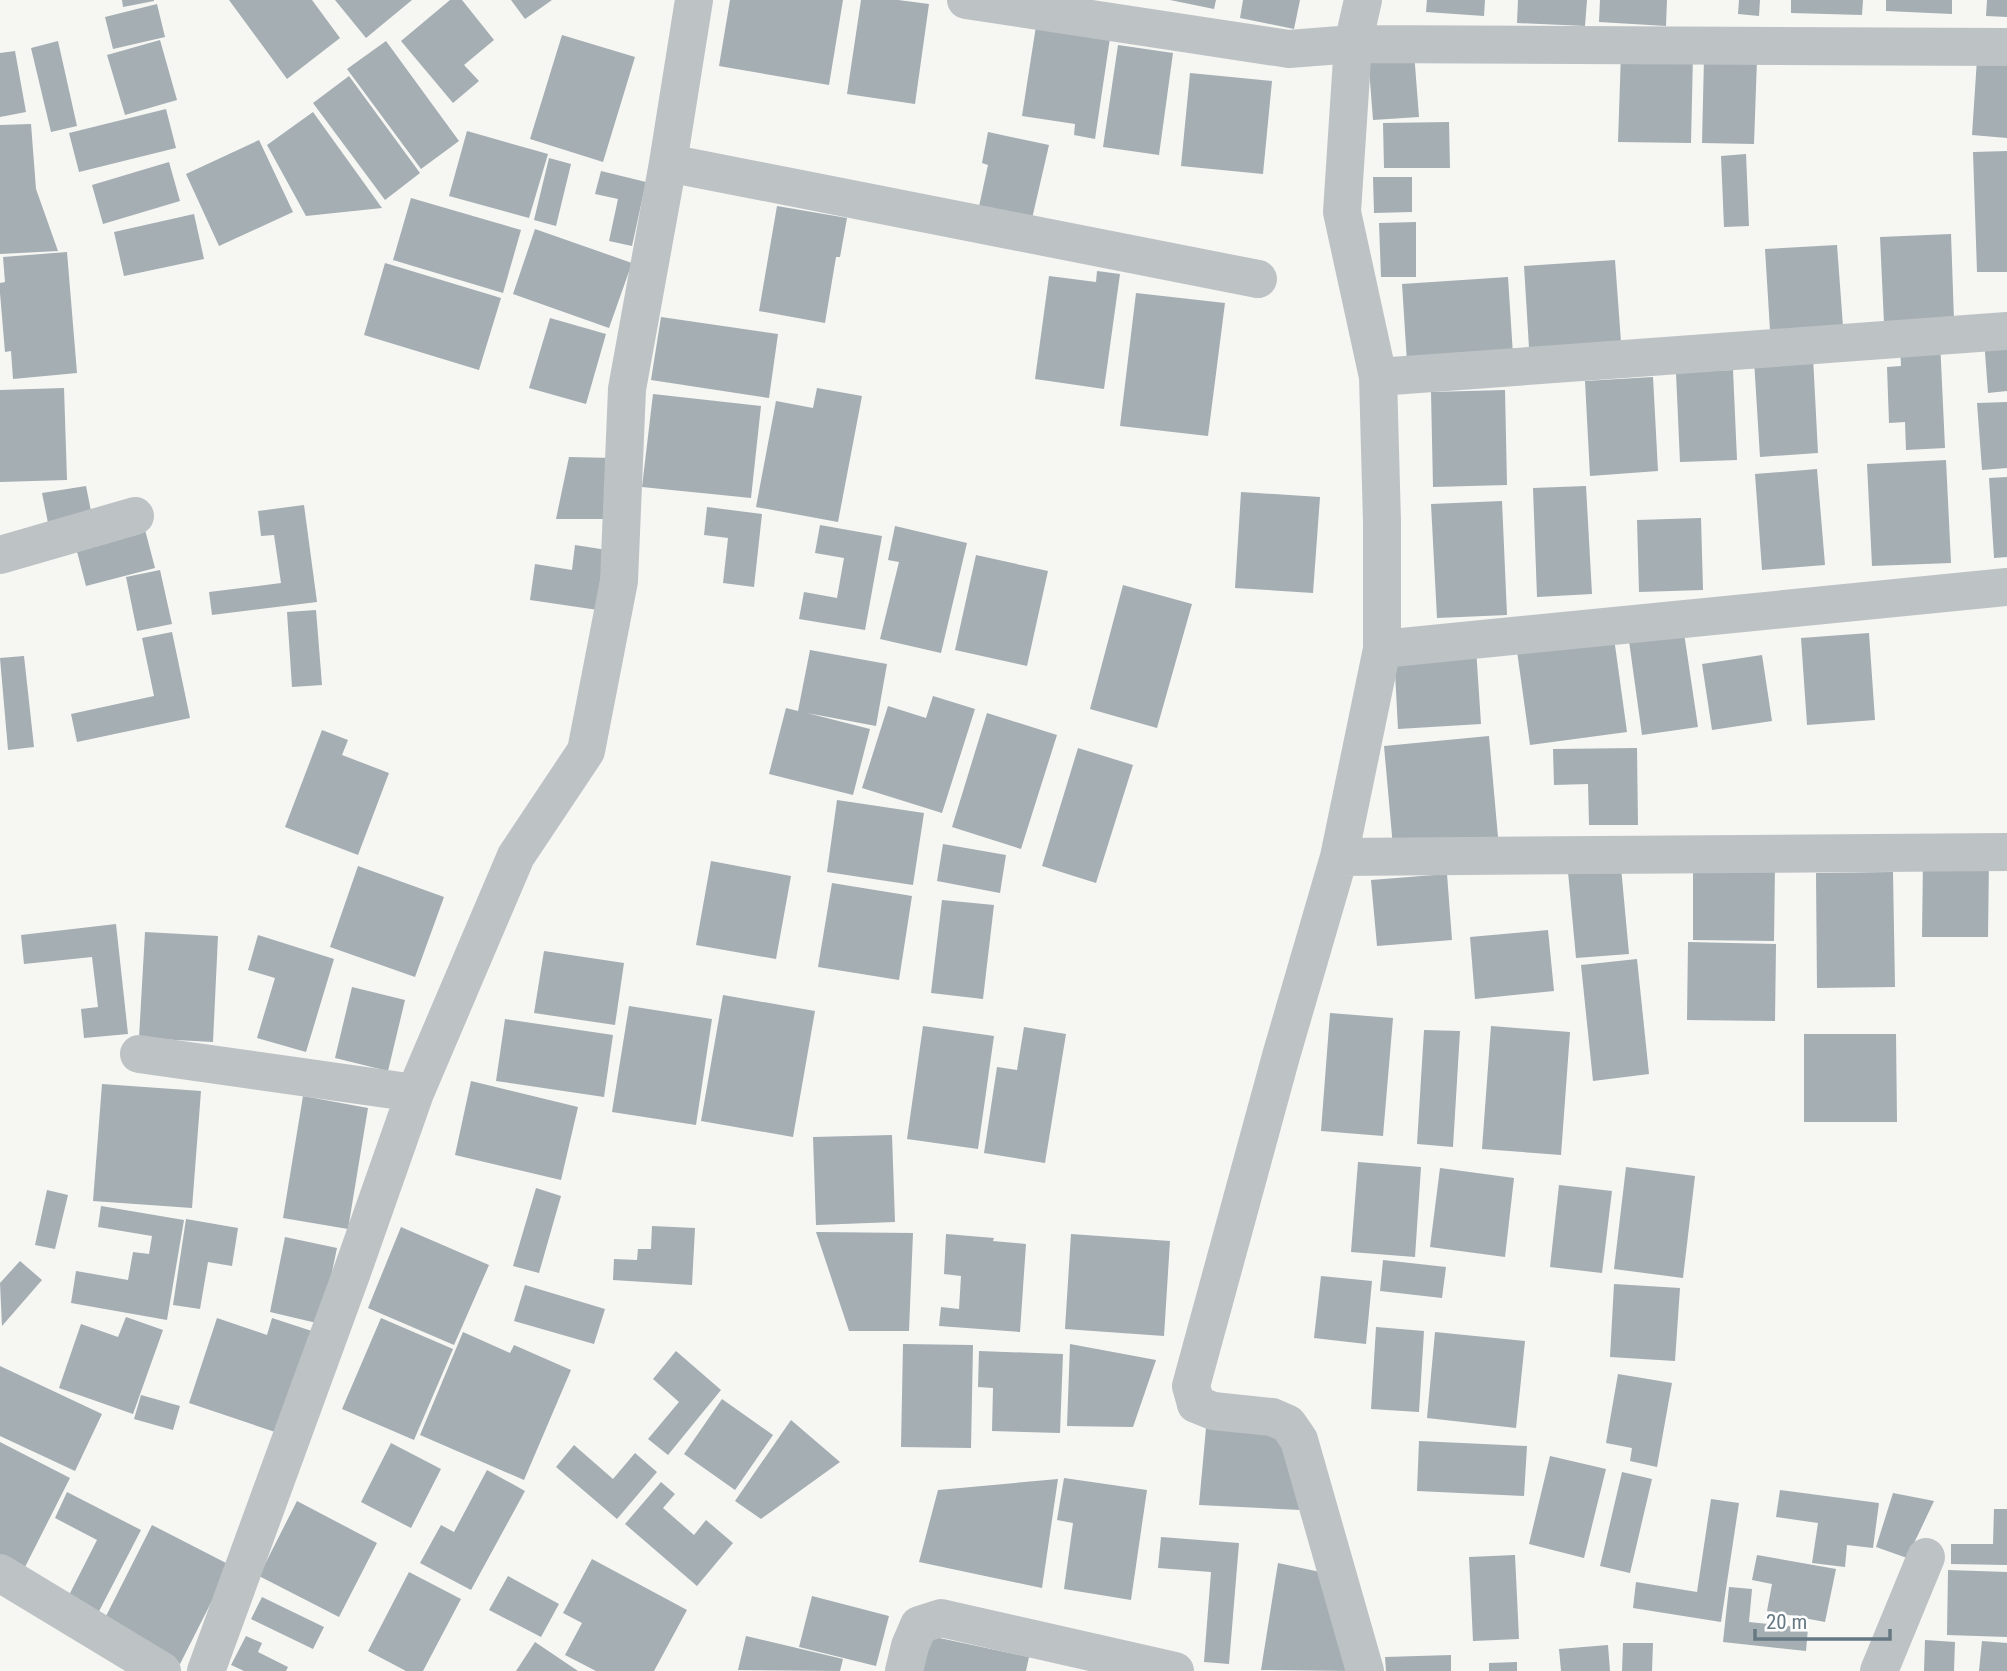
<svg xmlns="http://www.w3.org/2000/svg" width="2007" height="1671" viewBox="0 0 2007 1671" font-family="'Roboto Condensed',sans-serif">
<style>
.building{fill:#a4aeb3}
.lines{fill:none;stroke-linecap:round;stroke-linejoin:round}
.minor{stroke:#bdc2c5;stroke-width:38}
.tertiary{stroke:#bdc2c5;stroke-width:38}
</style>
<rect width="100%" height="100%" fill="#f6f6f3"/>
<!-- building -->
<path class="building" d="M122 0H154V1L123 7Z
M229 0H312L340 38 287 79Z
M335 0H412L366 38Z
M450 0H462L494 40 464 65 479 81 453 103 401 41Z
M511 0H552L525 19Z
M730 0H843L829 85 719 66Z
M861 0H898L929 4 915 104 847 94Z
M1170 0H1216L1214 9Z
M1243 0H1300L1294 29 1240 18Z
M1427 0H1485L1484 16 1426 12Z
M1518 0H1587L1585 26 1517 23Z
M1600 0H1667L1666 26 1599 22Z
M1739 0H1760L1759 16 1738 14Z
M1791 0H1863L1862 15 1791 13Z
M1886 0H1952V14L1886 11Z
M1987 0H2007V17L1986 16Z
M157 4 165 37 113 49 105 17Z
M1036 26 1110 38 1095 139 1074 135 1075 124 1022 116Z
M562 35 635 57 603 162 530 139Z
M160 40 177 100 125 115 107 55Z
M58 41 77 126 51 132 31 48Z
M386 41 459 141 421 169 347 69Z
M1118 45 1173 53 1159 155 1103 147Z
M15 51 26 112 0 117V53Z
M1414 52 1419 117 1373 120 1368 55Z
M1621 53 1693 54 1691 143 1618 142Z
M1704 58 1757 59 1754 144 1702 143Z
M1977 59 2007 62V138L1972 135Z
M1190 73 1272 81 1263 174 1181 166Z
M349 76 420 173 385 200 313 103Z
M166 109 176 148 79 172 69 133Z
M313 112 382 208 306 216 267 145Z
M1449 122 1450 168H1384L1383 123Z
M31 124 36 189 58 251 0 254V125Z
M467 131 548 154 529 218 449 196Z
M988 132 1049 145 1031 223 978 211 988 165 982 163Z
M259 140 293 212 219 246 186 174Z
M2007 151V272H1977L1973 152Z
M1746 154 1749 226 1724 227 1721 156Z
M549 158 571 164 556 226 534 220Z
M169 162 180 201 103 224 92 185Z
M601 171 646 182 632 246 609 241 618 199 595 194Z
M1373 177H1412V212L1374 213Z
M411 198 521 230 503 293 393 260Z
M777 206 847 218 840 257H836L825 323 759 311Z
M194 214 204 259 124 276 114 232Z
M1416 222V277H1381L1379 223Z
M535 229 632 263 609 328 513 294Z
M1951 234 1954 320 1884 323 1880 237Z
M1837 245 1843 326 1770 330 1765 249Z
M67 252 77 373 13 379 11 351 5 352 0 293V283L5 282 3 257Z
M1615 260 1621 342 1529 348 1524 266Z
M385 263 501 298 479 370 364 335Z
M1097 271 1120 274 1104 389 1035 379 1049 276 1096 282Z
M1508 277 1513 355 1407 362 1402 284Z
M1136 293 1225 303 1208 436 1120 426Z
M661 317 778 334 769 398 651 380Z
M550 318 606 334 586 404 529 388Z
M2007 337V391L1988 393 1984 339Z
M1940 341 1945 448 1906 450 1905 422 1889 423 1887 367 1901 366 1900 344Z
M1813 357 1818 453 1760 457 1754 360Z
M1733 370 1737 460 1680 462 1676 373Z
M1653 377 1658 471 1590 476 1585 381Z
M64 388 67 480 0 482V390Z
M817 388 862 396 838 522 756 507 776 401 813 408Z
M1505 390 1507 485 1433 487 1431 392Z
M653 394 761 406 751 498 642 487Z
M2007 402V468L1982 470 1977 403Z
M569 457 613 458 611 519H556Z
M1946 460 1951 563 1872 566 1867 464Z
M1817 469 1825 565 1762 570 1755 474Z
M2007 477V557L1994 558 1989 478Z
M86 486 92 516 48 523 42 493Z
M1586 486 1592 594 1537 597 1533 488Z
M1241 492 1320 497 1313 593 1235 588Z
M1502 501 1507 615 1437 618 1431 504Z
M304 505 317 602 212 615 209 592 281 583 274 535 261 536 258 511Z
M707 507 762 514 754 587 723 583 728 538 704 535Z
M1701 518 1703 590 1639 592 1637 520Z
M820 525 882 536 865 630 799 619 804 592 837 598 844 558 815 553Z
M144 526 155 568 86 586 75 544Z
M895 526 967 543 941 653 880 639 899 562 888 560Z
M575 545 607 550 598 610 530 600 535 564 572 570Z
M976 555 1048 571 1027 666 955 650Z
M160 570 172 624 137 631 126 577Z
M1123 585 1192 604 1157 728 1090 709Z
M316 610 322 685 292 687 287 612Z
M172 632 190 718 77 742 71 714 154 696 142 638Z
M1684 633 1698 727 1642 735 1629 641Z
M1869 633 1875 720 1807 725 1801 638Z
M1614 638 1627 732 1530 745 1517 651Z
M1476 648 1481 724 1398 729 1394 653Z
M810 650 887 664 876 726 807 713 870 729 853 795 769 774 786 708 798 711Z
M1762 655 1772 721 1712 730 1702 664Z
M24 656 34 747 8 750 0 658Z
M933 696 975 709 942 813 862 788 888 706 926 718Z
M987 713 1057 735 1021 849 952 827Z
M322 730 348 740 342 755 389 773 358 855 285 827Z
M1489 736 1498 837 1393 847 1384 746Z
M1078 748 1133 765 1096 883 1042 866Z
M1637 748 1638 825H1589L1588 784 1554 785 1553 749Z
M837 800 924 813 913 885 827 872Z
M943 844 1006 855 1000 893 937 881Z
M1923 858 1989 859 1988 937H1922Z
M711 861 791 876 776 959 696 945Z
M1775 865 1774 941 1693 940V866Z
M358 866 444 897 415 977 330 947Z
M1621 867 1629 954 1576 958 1568 872Z
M1893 872 1895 987 1817 988 1816 873Z
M1447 874 1452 940 1377 946 1371 880Z
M832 883 912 896 899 980 818 967Z
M942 900 994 905 983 999 931 993Z
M116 924 128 1034 84 1038 81 1009 98 1007 92 957 24 964 21 935Z
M1548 930 1554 991 1475 999 1470 937Z
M145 932 218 936 213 1042 139 1038Z
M258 935 334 959 306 1052 257 1038 275 978 248 970Z
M1688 942 1776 944 1775 1021 1687 1020Z
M544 951 624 963 615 1025 534 1013Z
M1637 959 1649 1074 1593 1081 1581 965Z
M352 987 405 1000 388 1071 335 1058Z
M723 995 815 1011 793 1137 701 1121Z
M629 1006 712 1019 696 1125 612 1112Z
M1330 1013 1393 1018 1383 1136 1321 1131Z
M505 1019 613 1035 604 1097 496 1081Z
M923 1026 994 1036 978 1149 907 1139Z
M1491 1026 1570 1032 1561 1155 1482 1149Z
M1024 1027 1066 1034 1045 1163 984 1153 997 1067 1017 1070Z
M1424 1030 1460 1031 1453 1147 1417 1144Z
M1804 1034H1896L1897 1122H1804Z
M471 1081 578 1107 561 1180 455 1155Z
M102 1084 201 1091 192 1208 93 1201Z
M303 1096 368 1108 348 1229 283 1218Z
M892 1135 895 1222 816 1225 813 1137Z
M1358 1162 1421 1167 1415 1257 1351 1252Z
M1626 1167 1695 1176 1683 1278 1614 1269Z
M1440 1168 1514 1178 1505 1257 1430 1247Z
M1559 1185 1612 1191 1602 1273 1550 1267Z
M536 1188 561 1196 539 1273 513 1266Z
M47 1190 68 1195 55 1249 35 1245Z
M101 1206 184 1220 167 1320 71 1303 76 1271 128 1280 133 1252 149 1254 152 1236 98 1227Z
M186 1219 238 1228 232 1266 208 1262 200 1309 173 1305Z
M652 1226 695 1228 692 1285 613 1280 614 1259 637 1260 638 1249H651Z
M401 1227 489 1265 454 1345 368 1308Z
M816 1232 913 1233 909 1331H849Z
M946 1234 994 1238 993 1241 1026 1244 1020 1332 939 1326 941 1307 959 1309 961 1276 944 1274Z
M1071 1234 1170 1241 1164 1336 1065 1329Z
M285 1237 337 1248 321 1324 270 1312Z
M1383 1260 1446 1267 1442 1298 1380 1291Z
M20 1261 42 1280 2 1326 0 1283Z
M1321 1276 1372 1281 1366 1344 1314 1338Z
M1614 1284 1680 1288 1675 1361 1610 1357Z
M525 1285 605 1309 594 1344 514 1321Z
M126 1317 163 1330 133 1414 59 1388 81 1324 118 1337Z
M217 1318 267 1335 272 1318 321 1334 287 1436 189 1403Z
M381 1318 453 1349 414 1440 342 1409Z
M1376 1327 1424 1331 1419 1412 1371 1409Z
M463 1332 510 1353 514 1345 571 1370 524 1480 420 1435Z
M1435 1332 1525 1341 1516 1428 1427 1418Z
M903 1344 973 1345 971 1448 901 1447Z
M1070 1344 1156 1360 1133 1427 1067 1426Z
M676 1351 721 1390 668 1455 648 1439 679 1402 653 1379Z
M979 1351 1063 1354 1060 1433 992 1431 993 1388 978 1387Z
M0 1366 102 1414 75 1471 0 1436Z
M1618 1374 1672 1383 1657 1467 1630 1461 1632 1448 1606 1443Z
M141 1395 180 1406 173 1430 134 1419Z
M722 1399 773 1435 735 1490 684 1454Z
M791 1420 840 1462 761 1519 735 1501Z
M1206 1428 1280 1433 1300 1510 1199 1505Z
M1419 1441 1527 1446 1524 1496 1417 1491Z
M0 1442 70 1478 24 1569 0 1556Z
M391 1443 441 1469 411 1528 361 1502Z
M574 1445 613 1479 635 1453 657 1472 617 1519 556 1467Z
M1550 1456 1606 1469 1584 1558 1529 1544Z
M487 1470 525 1491 471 1590 420 1563 441 1525 454 1532Z
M1622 1472 1652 1479 1630 1573 1600 1566Z
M1064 1478 1147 1490 1131 1600 1064 1589 1073 1523 1057 1520Z
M1058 1479 1042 1588 919 1562 938 1490Z
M661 1482 675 1494 663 1508 694 1535 706 1520 733 1543 697 1586 625 1524Z
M1780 1490 1879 1503 1873 1548 1847 1545 1845 1567 1812 1563 1818 1523 1776 1517Z
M67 1492 141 1530 95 1619 65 1603 97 1540 55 1518Z
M1893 1493 1934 1501 1907 1558 1876 1547Z
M1711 1499 1739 1503 1721 1622 1633 1608 1636 1582 1697 1592Z
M297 1501 377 1543 339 1617 259 1576Z
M1994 1509H2007V1565L1951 1564V1544H1993Z
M152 1525 230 1565 180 1664 102 1624Z
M1161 1537 1239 1543 1229 1664 1204 1662 1211 1572 1158 1568Z
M1515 1555 1519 1639 1473 1641 1469 1557Z
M1757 1555 1836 1569 1825 1622 1767 1611 1772 1584 1752 1580Z
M592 1559 687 1610 654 1671H596L565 1655 582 1623 563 1613Z
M1278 1563 1325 1573 1351 1671 1261 1670Z
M1948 1570 2007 1572V1637L1947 1635Z
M409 1572 461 1599 423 1671H406L368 1651Z
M508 1576 559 1604 541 1637 489 1610Z
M1729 1587 1752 1589 1749 1622 1808 1628 1806 1651 1723 1642Z
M812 1596 889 1616 876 1666 799 1647Z
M262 1597 324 1627 313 1649 251 1619Z
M246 1636 262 1643 258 1652 288 1667 286 1671H244L231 1665Z
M746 1636 843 1659 840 1671 738 1670Z
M930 1636 1029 1657 1026 1671H922Z
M1925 1640 1955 1642 1954 1671H1924Z
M1982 1641 2007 1643V1671H1979Z
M535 1642 578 1671H516Z
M1623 1643H1653L1652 1671H1622Z
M1608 1645 1610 1671H1561L1559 1649Z
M1451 1655V1671H1386L1385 1657Z
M1517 1662V1671H1489V1663Z"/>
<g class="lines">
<!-- minor -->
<path class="minor" d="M966 0 1289 49 1353 44 1342 212 1378 377 1382 522V649L1339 857 1281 1056 1191 1386 1196 1404
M1363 0 1353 44 2007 47
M668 163 1258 279
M1378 377 2007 331
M0 555 135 516
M1382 649 2007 587
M1339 857 2007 852
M139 1054 415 1093
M0 1573 162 1671
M206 1671 352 1272 415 1093 516 856 586 751 619 581 627 389 668 163 694 0
M904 1671 910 1646 919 1625 941 1618 1175 1671
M1879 1671 1926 1557"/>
<!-- tertiary -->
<path class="tertiary" d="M1196 1404 1213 1411 1272 1417 1288 1424 1299 1440 1365 1671"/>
</g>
<!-- scale -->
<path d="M1755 1629v10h135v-10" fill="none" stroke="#667983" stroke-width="3.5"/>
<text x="1766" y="1629" font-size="21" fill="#667983" stroke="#ffffff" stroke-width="5" paint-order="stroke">20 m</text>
</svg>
